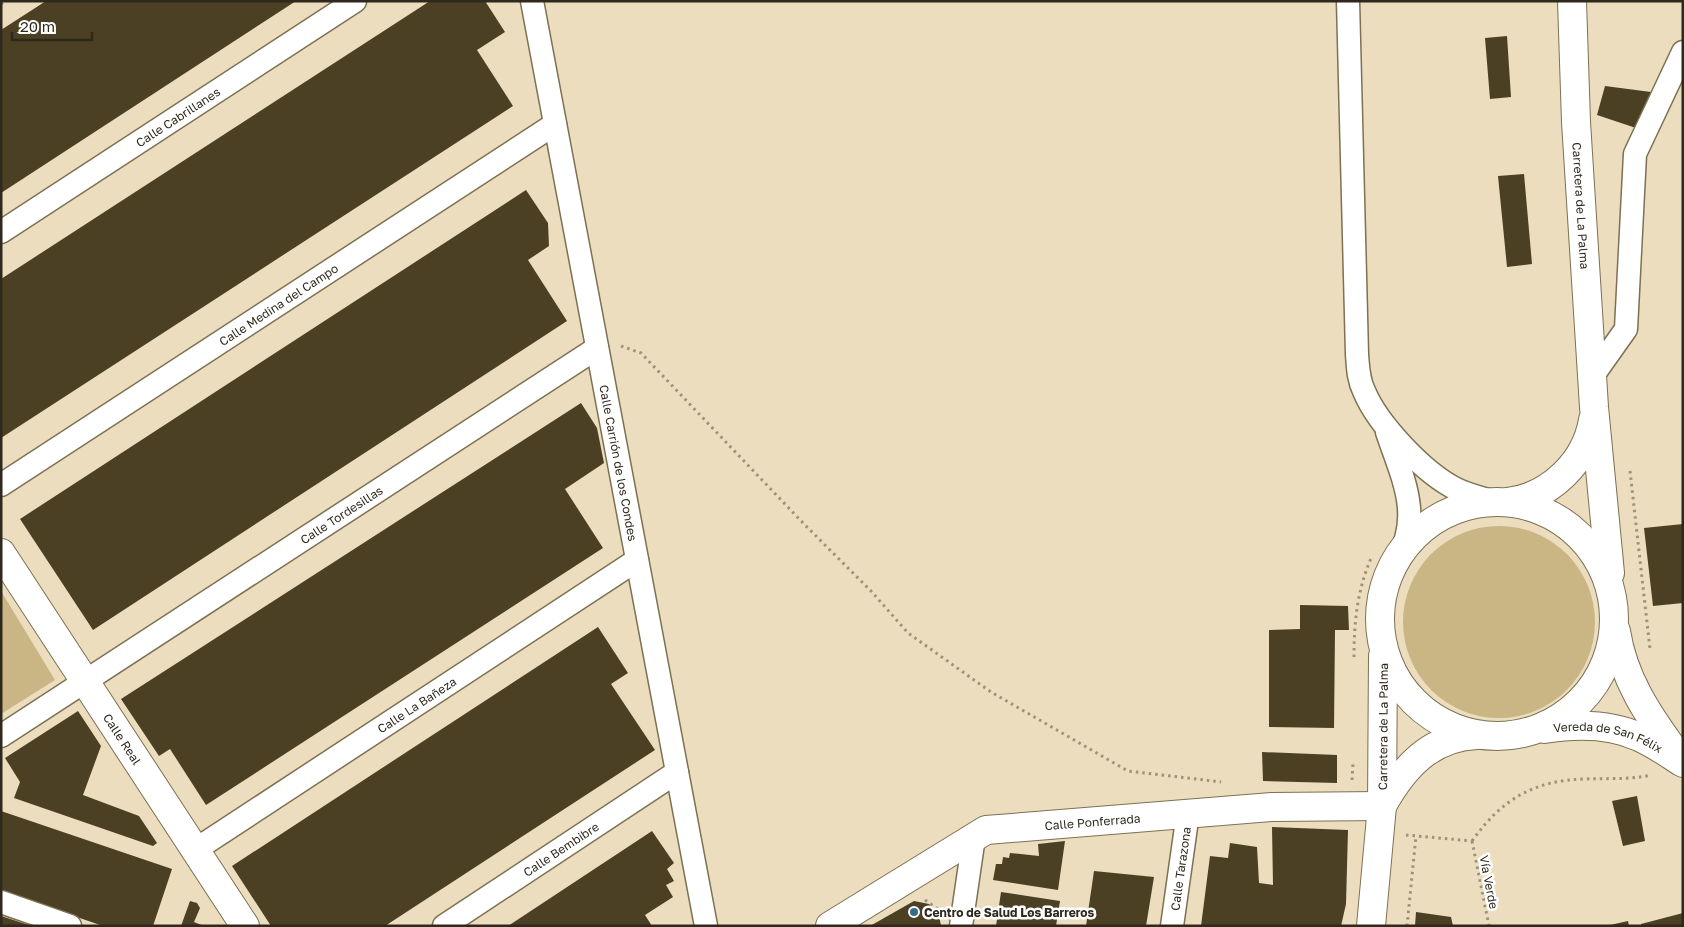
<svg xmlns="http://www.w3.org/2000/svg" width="1684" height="927" viewBox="0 0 1684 927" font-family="'Golos Text',sans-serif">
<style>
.green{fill:#cab585}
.building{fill:#4c4024}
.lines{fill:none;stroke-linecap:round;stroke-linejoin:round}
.minor-casing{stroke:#7d7153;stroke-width:25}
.secondary-casing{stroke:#7d7153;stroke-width:30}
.path{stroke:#9d927a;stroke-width:3;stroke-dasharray:2.5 4;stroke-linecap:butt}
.minor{stroke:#fff;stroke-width:22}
.secondary{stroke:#fff;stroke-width:28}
.poi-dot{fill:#366c87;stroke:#fff;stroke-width:2}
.labels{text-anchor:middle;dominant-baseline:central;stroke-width:5;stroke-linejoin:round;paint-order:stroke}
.street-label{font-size:12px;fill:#2f291d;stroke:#fff}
.poi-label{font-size:12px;font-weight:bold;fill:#2f291d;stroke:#fff;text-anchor:start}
</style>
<rect width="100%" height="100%" fill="#ebddbd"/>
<!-- green -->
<path class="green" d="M1403 622a96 96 0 1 1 192 0a96 96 0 1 1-192 0Z
M1 591 55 680 1 714Z"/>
<!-- building -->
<path class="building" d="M46 1H296L1 193V30Z
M430 1H485L505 32 477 50 513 106 1 438V279Z
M1507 36 1511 97 1490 99 1485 38Z
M1605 86 1651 92 1636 128 1597 115Z
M1524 174 1532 264 1507 267 1498 176Z
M526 190 548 223 549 246 528 260 567 321 93 630 20 519Z
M581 403 597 428 604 463 565 489 603 548 206 805 170 749 159 756 121 699Z
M1683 524V603L1653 606 1644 528Z
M1300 605 1348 606 1349 630H1335L1334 728 1269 727V630L1300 629Z
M598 627 628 673 611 684 655 750 385 926H271L232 866Z
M78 711 101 746 83 795 139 816 157 843 153 846 14 798 20 782 5 758Z
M1262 752 1337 755V783L1263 781Z
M1637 796 1645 841 1623 846 1612 801Z
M1 811 172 869 153 926H103L1 891Z
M1272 827 1348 830 1346 904 1341 926H1201L1210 856 1228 858 1230 843 1257 847 1259 883 1273 885Z
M652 831 674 863 667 869 674 881 666 885 673 897 645 915 652 926H508Z
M1065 841 1058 890 993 880 996 864H1002L1003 857 1009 858 1010 853 1039 856 1038 844Z
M1094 871 1154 877 1146 926H1086Z
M1001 892 1060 901 1056 926H996Z
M190 901 197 903 200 908 194 922 204 926H181Z
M914 901 929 904 939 915 941 926H870Z
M1416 912 1451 917 1453 926H1415Z
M1683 913V926H1641V924Z
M1 916 29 925V926H1Z
M1628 921 1629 926H1610V925Z"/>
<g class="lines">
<defs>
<g id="minor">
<path id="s1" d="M532 1 706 926"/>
<path d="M1348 1 1357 354C1358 367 1358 379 1364 391 1378 425 1425 474 1458 490 1471 496 1485 499 1499 503"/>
<path id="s2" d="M1 232 355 1"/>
<path d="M1592 377 1626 329 1635 154 1683 52"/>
<path d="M1387 432C1402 477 1423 515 1397 560"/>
<path id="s3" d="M1 485 555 124"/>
<path id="s4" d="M1 736 597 348"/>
<path id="s5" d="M195 850 637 560"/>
<path d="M1 902 70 926"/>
<path id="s6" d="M444 926 677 772"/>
<path d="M961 926 974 837"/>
<path id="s7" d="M1172 926 1188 813"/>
</g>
<g id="secondary">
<path id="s8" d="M1572 1 1576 122 1594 407 1610 573"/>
<path d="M1508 502C1550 497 1586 462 1593 420"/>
<circle cx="1497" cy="619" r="117"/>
<path id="s9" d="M1 553 245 926"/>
<path d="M1616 631C1623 678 1648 715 1676 753"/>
<path id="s10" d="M1544 729C1575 724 1611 724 1639 737 1655 744 1669 754 1683 763"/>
<path d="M1382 806C1403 768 1430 737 1477 735"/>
<path id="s11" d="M830 926 986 830 1272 807 1382 806"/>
<path id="s12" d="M1371 926 1382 806 1383 656"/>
</g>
</defs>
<!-- minor casing -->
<use href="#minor" class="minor-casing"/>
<!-- secondary casing -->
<use href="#secondary" class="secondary-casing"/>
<!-- path -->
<path class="path" d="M1 4 5 1
M621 346 641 353 804 524 871 591 908 633 991 692 1128 771 1221 782
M1630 471 1650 649
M1354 657C1354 622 1357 590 1372 556
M1352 780 1353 764
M1406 835 1472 841
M1472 841C1502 799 1534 780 1586 779 1607 778 1630 780 1651 775
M1472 841 1489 926
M925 900 938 909
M1407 926 1416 836"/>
<!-- minor -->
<use href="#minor" class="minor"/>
<!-- secondary -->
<use href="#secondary" class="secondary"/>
</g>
<!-- markers -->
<circle class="poi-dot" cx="914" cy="912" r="5"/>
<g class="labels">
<!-- street labels -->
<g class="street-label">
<text stroke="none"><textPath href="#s2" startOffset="211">Calle Cabrillanes</textPath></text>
<text stroke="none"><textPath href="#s8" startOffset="205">Carretera de La Palma</textPath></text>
<text stroke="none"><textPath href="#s3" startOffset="331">Calle Medina del Campo</textPath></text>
<text stroke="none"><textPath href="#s1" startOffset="470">Calle Carrión de los Condes</textPath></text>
<text stroke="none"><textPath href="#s4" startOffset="406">Calle Tordesillas</textPath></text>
<text stroke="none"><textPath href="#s5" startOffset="265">Calle La Bañeza</textPath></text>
<text stroke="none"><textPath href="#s12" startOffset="200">Carretera de La Palma</textPath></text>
<text stroke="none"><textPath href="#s9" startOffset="222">Calle Real</textPath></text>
<text stroke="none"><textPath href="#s10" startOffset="66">Vereda de San Félix</textPath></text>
<text stroke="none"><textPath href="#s11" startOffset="290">Calle Ponferrada</textPath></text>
<text stroke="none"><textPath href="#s6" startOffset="140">Calle Bembibre</textPath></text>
<text stroke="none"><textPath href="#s7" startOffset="58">Calle Tarazona</textPath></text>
<text transform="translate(1489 882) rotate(79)">Vía Verde</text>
</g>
<!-- poi labels -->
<g class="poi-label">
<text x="924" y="912">Centro de Salud Los Barreros</text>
</g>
</g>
<!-- border -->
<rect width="1684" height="927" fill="none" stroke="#2f291d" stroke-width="5"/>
<!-- scale -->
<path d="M12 32v8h80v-8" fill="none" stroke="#2f291d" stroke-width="2.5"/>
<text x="20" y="32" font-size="15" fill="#2f291d" stroke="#ffffff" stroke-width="4" paint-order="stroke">20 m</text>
</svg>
